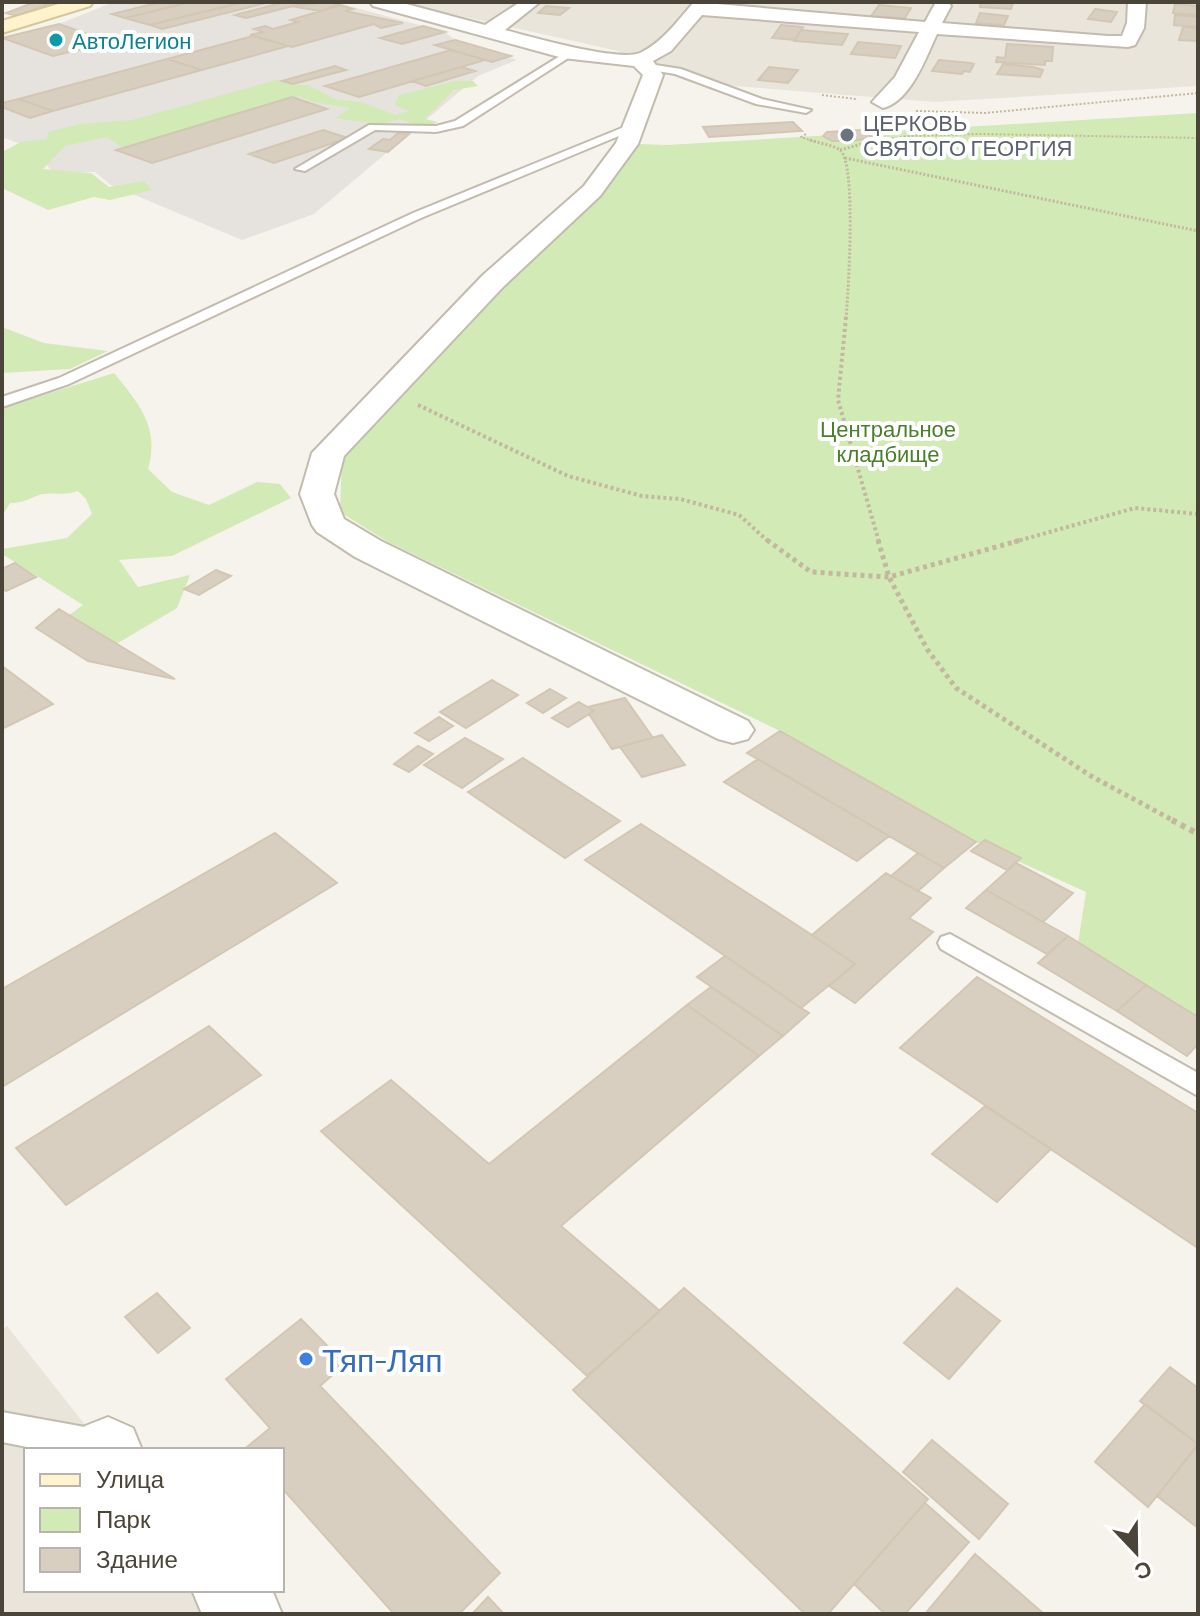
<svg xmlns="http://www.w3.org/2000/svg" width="1200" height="1616" viewBox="0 0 1200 1616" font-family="Barlow,sans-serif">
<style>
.residential{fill:#eae5da}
.industrial{fill:#e6e2dd}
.green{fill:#d2eab5}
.building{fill:#d8cfc1;stroke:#d3c7b4;stroke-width:2}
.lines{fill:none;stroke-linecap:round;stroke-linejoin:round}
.lane-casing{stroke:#c2bbae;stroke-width:4}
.street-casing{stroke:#c2bbae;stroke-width:4}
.secondary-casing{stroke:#d6c79b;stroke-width:4}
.path-far4{stroke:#c4b79f;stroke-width:2;stroke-dasharray:2 2;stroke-linecap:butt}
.path-far3{stroke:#c4b79f;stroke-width:3;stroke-dasharray:2 2;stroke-linecap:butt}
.path-far2{stroke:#c4b79f;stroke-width:4;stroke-dasharray:3 3;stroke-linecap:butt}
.path-far1{stroke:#c4b79f;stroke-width:5;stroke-dasharray:4 4;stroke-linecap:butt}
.path{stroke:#c4b79f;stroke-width:6;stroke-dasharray:5 5;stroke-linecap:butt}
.lane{fill:#fff;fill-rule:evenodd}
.street{fill:#fff;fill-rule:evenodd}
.secondary{fill:#fff3cd;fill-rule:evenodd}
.culture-dot{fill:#0f9aa8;stroke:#fff;stroke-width:3}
.worship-dot{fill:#6b7280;stroke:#fff;stroke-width:3}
.shop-dot{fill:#3f7fe0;stroke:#fff;stroke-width:3}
.labels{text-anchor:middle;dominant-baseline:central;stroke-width:8;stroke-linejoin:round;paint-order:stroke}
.far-culture-label{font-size:22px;fill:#0d838f;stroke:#fff;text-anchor:start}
.far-worship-label{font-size:22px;fill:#5b616d;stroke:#fff;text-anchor:start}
.far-park-label{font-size:22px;fill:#4a7f2a;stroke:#fff}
.near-shop-label{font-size:32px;fill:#366cbe;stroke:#fff;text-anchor:start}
</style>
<rect width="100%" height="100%" fill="#f6f3ec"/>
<!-- residential -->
<path class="residential" d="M398 2H1198V86L934 102 723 85 614 50Z
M7 1326 105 1450H26V1590H216L235 1614H2V1330Z"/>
<!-- industrial -->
<path class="industrial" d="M114 2H334L445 32 455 40 517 60 478 76 314 214 242 240 111 185 95 172H52L36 150 2 137V37L59 24Z"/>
<!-- green -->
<path class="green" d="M277 80 293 85H308L337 100 362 102 395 115 410 111 395 105 399 95 455 81H473L478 86 454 90 425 119 438 122 423 128 400 119 379 124 335 118 351 108 314 102 299 96 122 147 107 137 65 146 43 169 91 173 109 187 144 181 152 190 110 200 94 197 48 210 2 188V152L21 142 47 139 48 132 80 124 132 120Z
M1198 113V1017L1078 943 1086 892 976 842 780 731 388 542 340 512 342 452 485 275 574 195 614 143 667 145Z
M2 327 44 343 108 351 70 369 2 373Z
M114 373C139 404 160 427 148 469L172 492 209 505 257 482 280 484 291 498 172 556 119 560 138 587 190 575 177 608 113 646 65 618 83 605 2 554V549L67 538 92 514 86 499 78 491C63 496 55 492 43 494 30 497 26 503 10 503L2 516V408Z"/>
<!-- building -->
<path class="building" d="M35 2 49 4 18 16 6 13Z
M161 2H191L125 18 112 14Z
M191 2H244L150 25 125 18Z
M244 2H270L162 29 150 25Z
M285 2 305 3 246 18 235 15Z
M328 2 340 5 320 11 291 6Z
M981 2H998L1013 3 1011 9 980 7Z
M1175 4 1198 6V15L1173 13Z
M340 5 353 9 345 11 403 23 381 28 374 24 292 47 250 35 263 32 254 29 265 26 273 29 298 22 291 20Z
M879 5 911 8 905 18 871 16Z
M546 6 569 8 560 15 538 13Z
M1095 9 1117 12 1111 22 1088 19Z
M980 13 1008 16 1004 25 976 23Z
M1175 15 1198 17V27L1174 25Z
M59 24 110 42 53 56 2 38Z
M781 25 803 27 795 40 772 38Z
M423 26 445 32 402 44 380 38Z
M1183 27 1198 28V41L1179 40Z
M801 30 848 34 842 45 794 41Z
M253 36 288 46 202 70 167 59Z
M455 40 511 56 492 62 435 45Z
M858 42 901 46 895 58 851 54Z
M1007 44 1053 47 1052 61H1045V65L996 62 997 57 1005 58Z
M451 50 485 60 359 97 325 86Z
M167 59 202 70 53 111 19 99Z
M939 60 970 63 974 64 970 72 964 71 962 74 932 71Z
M1003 64 1033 67 1043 70 1040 77 997 74Z
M335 66 346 70 293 84 282 81Z
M461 67 475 71 426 86 412 81Z
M769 67 798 70 788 83 758 80Z
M292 97 327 109 152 163 116 150Z
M19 99 53 111 30 118 2 107V103Z
M793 122 802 131 709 137 703 127Z
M323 130 348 138 274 163 249 154Z
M861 130 872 137 854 141H832L823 136 827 132Z
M398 133 409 134 388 152 369 149 383 139 390 140Z
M15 563 36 577 6 591 2 588V569Z
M216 570 231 576 199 595 184 589Z
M59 609 175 679 88 661 36 628Z
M2 666 53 704 2 729Z
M492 680 518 695 466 728 440 712Z
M550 689 566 698 543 713 527 703Z
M625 698 653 738 612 749 589 714 594 711 588 707Z
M579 702 594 711 568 727 552 718Z
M439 717 453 726 429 741 415 733Z
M780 731 976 842 944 868 747 753Z
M662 735 685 765 642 777 620 747Z
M465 738 503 759 462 788 424 765Z
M418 746 433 754 409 772 394 764Z
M523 758 620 821 565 858 468 792Z
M758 759 889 836 857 861 724 782Z
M641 824 812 935 855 964 801 1008 585 860Z
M275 833 337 883 2 1087V989Z
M985 840 1021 858 1007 870 971 851Z
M918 853 944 868 918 891 891 876Z
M1016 863 1073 893 1043 922 986 890Z
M886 873 931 898 909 918 933 932 855 1003 829 986 855 964 812 935Z
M986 890 1043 922 1068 936 1047 954 966 908Z
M1068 936 1146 985 1117 1011 1038 963Z
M725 956 801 1008 809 1013 783 1036 697 977Z
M977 977 1198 1113V1248L900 1048Z
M1146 985 1198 1017V1044L1187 1056 1117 1011Z
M711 987 783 1036 759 1056 687 1005Z
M687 1005 759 1056 561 1226 660 1311 587 1376 321 1131 391 1080 489 1164Z
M209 1026 261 1075 66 1205 16 1148Z
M985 1106 1051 1149 997 1202 932 1154Z
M684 1288 928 1499 828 1614H805L573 1390Z
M957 1288 1000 1321 949 1379 904 1343Z
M157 1293 190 1328 158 1353 125 1317Z
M301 1319 345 1364 320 1386 500 1573 459 1614H394L282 1488V1450L246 1448 270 1428 226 1379Z
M1170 1367 1198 1388V1444L1140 1401Z
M1145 1404 1198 1444 1148 1507 1095 1462Z
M932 1440 1008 1504 979 1539 903 1472Z
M1198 1445V1528L1157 1496Z
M925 1503 969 1542 905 1614H885L854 1584Z
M975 1554 1044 1614H925Z
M488 1597 504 1614H472Z"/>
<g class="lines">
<defs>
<path id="lane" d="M568 51 576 53 463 126 436 132 375 130 305 171 295 169 369 125 436 126 455 121Z
M649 64 681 69 762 99 811 110 806 113 756 104 675 74 645 69 644 67Z
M634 123 639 126 638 128 421 218 69 384 2 407V397L59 378 413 213Z
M950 934 1198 1073V1096L941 949 938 943 941 937Z
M2 1412 107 1431 118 1436 123 1447 122 1450H42L2 1442Z"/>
<path id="street" d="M370 2H399L485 25 520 2H540L505 30C531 37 618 62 640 53 663 42 678 20 694 2L925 22 936 2H948L951 6 942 23 1108 36H1122L1127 23 1128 2H1146L1144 28 1135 45 1128 47 937 34C926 57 911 101 883 108L872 102 895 77 919 32 702 15 671 51 653 61 663 75 638 144 600 196 503 287 344 456 334 494 344 519 381 541 748 721 754 730 748 739 733 743 718 739 355 557 317 532 312 525 300 494 312 453 483 275 584 186 616 143 643 75 634 66 563 58 373 6Z
M108 1417 133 1428 142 1450H76L85 1426Z
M192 1590H272L282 1614H202Z"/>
<path id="secondary" d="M65 2H93L90 6 2 33V21Z"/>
</defs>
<!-- lane casing -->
<use href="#lane" class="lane-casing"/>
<!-- street casing -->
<use href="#street" class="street-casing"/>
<!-- secondary casing -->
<use href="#secondary" class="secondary-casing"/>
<!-- path-far4 -->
<path class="path-far4" d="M822 95 856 99
M916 111 985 113 1198 93
M806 134 801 137 816 142
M868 142 909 136 981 134 1198 138"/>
<!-- path-far3 -->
<path class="path-far3" d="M810 140C818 143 833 145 840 150 857 163 848 294 846 319
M840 150 877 140
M845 158 1198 231"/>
<!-- path-far2 -->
<path class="path-far2" d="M846 317 838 400 879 542
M418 405 568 476 642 496 680 499 739 515 769 542
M1014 542 1135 508 1198 514"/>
<!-- path-far1 -->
<path class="path-far1" d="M767 540 811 572 889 577 1021 540
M878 540 889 577 927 649 956 688 1091 776 1176 822"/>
<!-- path -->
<path class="path" d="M1172 820 1198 834"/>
<!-- lane -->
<use href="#lane" class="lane"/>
<!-- street -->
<use href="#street" class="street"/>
<!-- secondary -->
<use href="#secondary" class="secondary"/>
</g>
<!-- markers -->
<circle class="culture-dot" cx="56" cy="40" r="8"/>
<circle class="worship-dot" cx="847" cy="135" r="8"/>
<circle class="shop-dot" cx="306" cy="1359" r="8"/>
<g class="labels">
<!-- far-culture labels -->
<g class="far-culture-label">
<text x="72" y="40">АвтоЛегион</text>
</g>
<!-- far-worship labels -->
<g class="far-worship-label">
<text x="863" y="122">ЦЕРКОВЬ<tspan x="863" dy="25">СВЯТОГО ГЕОРГИЯ</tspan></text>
</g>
<!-- far-park labels -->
<g class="far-park-label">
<text x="888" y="428">Центральное<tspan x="888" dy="25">кладбище</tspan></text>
</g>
<!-- near-shop labels -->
<g class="near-shop-label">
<text x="322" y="1359">Тяп-Ляп</text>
</g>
</g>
<!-- border -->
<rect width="1200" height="1616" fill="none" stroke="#4b4439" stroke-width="8"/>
<!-- legend -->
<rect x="24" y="1448" width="260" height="144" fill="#ffffff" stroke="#b7b4b0" stroke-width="2"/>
<rect x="40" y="1474" width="40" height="12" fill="#fff3cd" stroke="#b7b4b0" stroke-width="2"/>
<text x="96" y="1488" font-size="24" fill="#4b4439">Улица</text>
<rect x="40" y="1508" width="40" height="24" fill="#d2eab5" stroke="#b7b4b0" stroke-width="2"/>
<text x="96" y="1528" font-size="24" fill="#4b4439">Парк</text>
<rect x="40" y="1548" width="40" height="24" fill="#d8cfc1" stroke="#b7b4b0" stroke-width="2"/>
<text x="96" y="1568" font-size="24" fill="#4b4439">Здание</text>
<!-- north arrow -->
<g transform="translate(1136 1552) rotate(158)" stroke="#ffffff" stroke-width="6" paint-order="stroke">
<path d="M0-6L14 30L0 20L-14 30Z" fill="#4b4439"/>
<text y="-12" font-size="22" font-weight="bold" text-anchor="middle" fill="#4b4439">С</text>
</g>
</svg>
